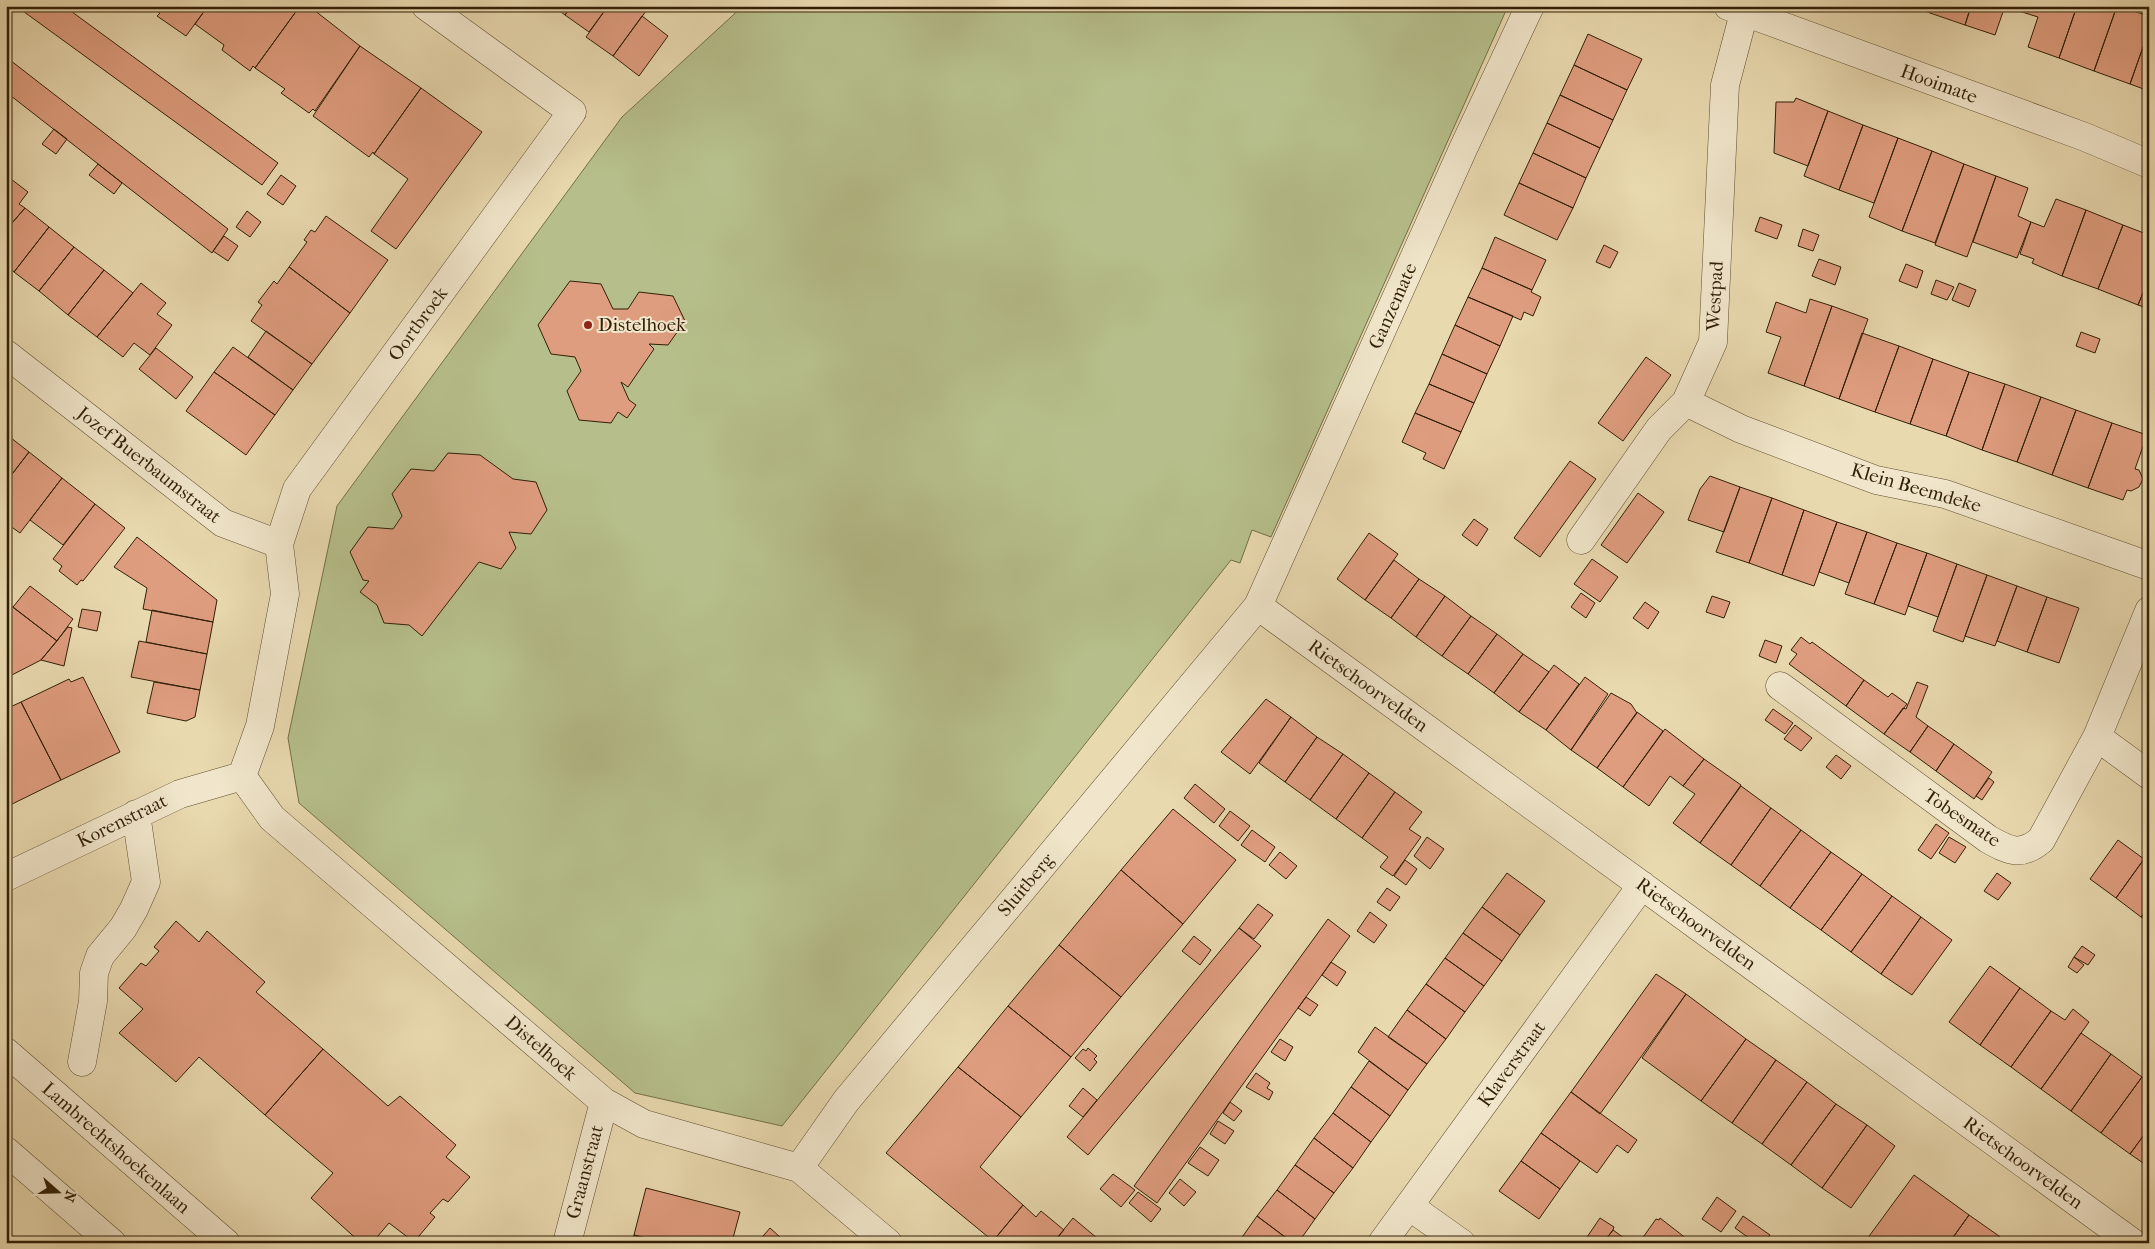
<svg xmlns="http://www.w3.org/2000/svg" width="2155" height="1249" viewBox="0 0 2155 1249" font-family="'IM FELL French Canon',serif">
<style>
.green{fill:#b6bf8b;stroke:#746f48}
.building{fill:#df9d7f;stroke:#311f06}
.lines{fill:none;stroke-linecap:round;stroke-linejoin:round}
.minor-casing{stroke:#5f4e30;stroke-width:29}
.minor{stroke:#f1e6cb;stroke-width:28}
.poi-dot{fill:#8f2418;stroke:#f1e6cb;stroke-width:2}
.labels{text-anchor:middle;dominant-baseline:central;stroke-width:4;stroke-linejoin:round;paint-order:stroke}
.street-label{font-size:19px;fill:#311f06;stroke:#f1e6cb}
.poi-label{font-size:19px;fill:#311f06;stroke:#f1e6cb;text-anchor:start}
</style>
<rect width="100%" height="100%" fill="#e9d9af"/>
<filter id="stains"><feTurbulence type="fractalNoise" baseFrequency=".004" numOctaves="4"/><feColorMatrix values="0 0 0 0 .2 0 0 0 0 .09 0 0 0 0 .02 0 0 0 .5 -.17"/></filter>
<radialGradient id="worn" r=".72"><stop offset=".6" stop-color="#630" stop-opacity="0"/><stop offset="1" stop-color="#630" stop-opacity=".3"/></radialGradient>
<!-- green -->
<path class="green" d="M743 6H1508L1271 537 1252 530 1240 563 1231 560 782 1126 635 1093 299 803 288 738 337 506 622 117Z"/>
<!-- building -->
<path class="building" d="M16 6H64L278 163 262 185Z
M150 6H208L186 36 157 16 160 13Z
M208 6H300L255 68 253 66 250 71 222 50 224 45 195 24Z
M300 6H309L360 46 315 111 313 109 309 113 281 93 285 89 255 68Z
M553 6H571L565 15Z
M571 6H608L589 32 565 15Z
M608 6 649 7 613 56 586 37Z
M1913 6H1932L1930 13Z
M1932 6H1971L1965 25 1930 13Z
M1971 6H2005L1995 35 1965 25Z
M2006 6H2024L2022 12Z
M2024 6H2077L2059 58 2028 47 2038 17 2022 12Z
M2077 6H2117L2094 71 2059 58Z
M2117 6 2149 16V30L2130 84 2094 71Z
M642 16 668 36 639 76 613 56Z
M2149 30V91L2130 84Z
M1588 34 1642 59 1627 90 1574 65Z
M360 46 421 88 374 154 373 152 369 157 313 116Z
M6 57 228 229 212 253 6 92Z
M1574 65 1627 90 1613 120 1560 95Z
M421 88 482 132 396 249 371 231 408 179 374 154Z
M1560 95 1613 120 1600 148 1547 123Z
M1796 98 1828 111 1808 166 1774 153 1776 102H1794Z
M1828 111 1863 125 1839 190 1804 176Z
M1547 123 1600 148 1586 178 1533 153Z
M1863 125 1898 138 1874 203 1839 190Z
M54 129 67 139 56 154 42 144Z
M1898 138 1932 151 1902 231 1869 217Z
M1932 151 1964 164 1935 243 1902 231Z
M1533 153 1586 178 1573 208 1519 183Z
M98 164 122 183 114 194 89 175Z
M1964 164 1996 176 1967 257 1935 245Z
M281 175 296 186 283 205 267 194Z
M7 176 28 192 19 204 25 208 6 230Z
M1996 176 2028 188 2018 216 2031 222 2017 258 1973 242Z
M1519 183 1573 208 1557 240 1504 215Z
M2056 199 2086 210 2062 276 2032 263 2034 259 2020 254 2031 222 2044 227Z
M25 208 49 227 14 272 6 266V230Z
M2086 210 2123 225 2098 289 2062 276Z
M247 211 261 222 250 237 236 227Z
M326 216 388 260 350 313 289 267 307 242 304 240 311 230 315 232Z
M1760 217 1782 225 1777 239 1755 231Z
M2123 225 2149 235V278L2138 305 2098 289Z
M49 227 74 247 39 291 14 272Z
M1803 229 1819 235 1813 251 1798 246Z
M224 236 238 246 228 261 213 251Z
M1495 237 1546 260 1532 290 1482 268Z
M1604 245 1618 252 1610 268 1596 262Z
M74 247 104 270 68 315 39 291Z
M1819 259 1841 267 1835 285 1812 276Z
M1906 264 1923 271 1917 288 1899 281Z
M289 267 350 313 312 364 251 321 262 305 258 302 274 281 277 284Z
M1482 268 1532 290 1531 292 1541 297 1533 316 1524 312 1521 320 1468 297Z
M104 270 133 293 97 337 68 315Z
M2149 278V309L2138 305Z
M1936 280 1954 287 1947 300 1931 294Z
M570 281 601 284 613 309H628L639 292 673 296 685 321 668 345 649 344 654 349 628 387 621 382 629 400 636 405 627 418 618 412 611 423 579 420 567 391 581 371 575 357 551 354 538 325Z
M141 283 166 303 157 314 172 325 150 355 134 343 123 357 97 337Z
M1959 283 1976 290 1969 307 1952 300Z
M1468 297 1513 316 1500 346 1455 325Z
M1810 299 1832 306 1804 386 1768 373 1781 337 1766 332 1776 302 1806 313Z
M1832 306 1868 319 1839 399 1804 386Z
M1455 325 1500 346 1487 374 1442 354Z
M266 331 312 364 293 390 248 357Z
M2081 332 2100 339 2095 353 2076 346Z
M1862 333 1899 346 1875 412 1839 399Z
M1899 346 1933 359 1910 424 1875 412Z
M233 347 293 390 275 415 214 372Z
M156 348 193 377 176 399 139 369Z
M1442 354 1487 374 1474 403 1429 384Z
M1646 357 1671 375 1623 441 1598 423Z
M1933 359 1969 372 1946 436 1910 424Z
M214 372 275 415 246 455 186 411Z
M1969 372 2005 384 1982 450 1946 436Z
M1429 384 1474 403 1461 432 1415 413Z
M2005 384 2041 397 2017 462 1982 450Z
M2041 397 2076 410 2052 475 2017 462Z
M2076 410 2112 423 2088 488 2052 475Z
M1415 413 1461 432 1444 469 1423 459 1426 453 1402 442Z
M2112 423 2147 435 2135 469 2139 470 2143 479 2139 487 2131 491 2127 490 2123 500 2088 488Z
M6 434 29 452 6 482Z
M29 452 62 478 20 533 6 523V482Z
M448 453 480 455 513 479 536 482 547 510 531 534 509 532 516 548 501 569 479 562 422 636 409 625 384 623 377 605 360 592 369 581 363 580 350 552 368 527 393 529 402 516 392 494 411 469 434 471Z
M1570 461 1596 479 1540 557 1514 538Z
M1710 476 1740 487 1724 532 1688 520 1700 489Z
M62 478 95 504 63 545 30 520Z
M1740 487 1772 498 1749 563 1716 552Z
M1638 493 1664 512 1627 563 1601 545Z
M1772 498 1804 510 1782 575 1749 563Z
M95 504 125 528 83 581 81 580 77 585 59 571 62 566 53 559Z
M1804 510 1837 522 1814 586 1782 575Z
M1474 519 1488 529 1477 546 1462 535Z
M1837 522 1867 532 1849 583 1819 572Z
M1867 532 1897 543 1874 604 1845 594Z
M1369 533 1398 554 1365 600 1337 579Z
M137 537 217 600 213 622 143 609 147 588 114 567Z
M1897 543 1927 553 1905 615 1874 604Z
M1927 553 1957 564 1938 617 1908 606Z
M1592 559 1618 577 1600 602 1574 584Z
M1394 560 1419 579 1391 618 1365 600Z
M1957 564 1987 575 1963 642 1933 631Z
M1987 575 2017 586 1995 646 1965 636Z
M1419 579 1445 596 1416 637 1391 618Z
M30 586 73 619 57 641 13 607Z
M2017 586 2047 597 2027 652 1997 641Z
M1581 593 1595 603 1586 618 1571 607Z
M1445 596 1471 616 1442 656 1416 637Z
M1712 596 1730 602 1724 618 1706 612Z
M2047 597 2079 608 2059 663 2027 652Z
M6 602 57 641 41 660 6 678Z
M1645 602 1659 612 1648 629 1633 618Z
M82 609 101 612 97 631 78 627Z
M152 610 213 622 207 654 146 642Z
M1471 616 1497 634 1468 674 1442 656Z
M68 627 72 628 64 666 41 660Z
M1497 634 1523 654 1494 693 1468 674Z
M1801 637 1810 644 1812 642 1864 680 1846 706 1789 664 1797 654 1791 650Z
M1765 640 1782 646 1776 663 1759 656Z
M139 641 207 654 200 690 131 677Z
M1523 654 1549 672 1519 712 1494 693Z
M1554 665 1579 684 1546 730 1519 712Z
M83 677 120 752 61 780 21 702 69 679 71 682Z
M1585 677 1608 694 1571 750 1546 730Z
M1864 680 1888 697 1892 693 1907 704 1884 734 1846 706Z
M154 682 200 690 195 717 186 721 147 713Z
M1917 682 1928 686 1916 717 1928 726 1910 752 1884 734 1903 708 1906 709Z
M1611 693 1631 704 1637 713 1597 768 1571 750Z
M1266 699 1291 717 1250 774 1221 752Z
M21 702 61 780 6 807V709Z
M1773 709 1793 723 1785 734 1765 720Z
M1637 712 1663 731 1623 787 1597 768Z
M1291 717 1317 737 1285 782 1259 763Z
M1795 725 1812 738 1801 751 1784 739Z
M1928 726 1954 744 1936 771 1910 752Z
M1665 729 1704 759 1683 786 1670 776 1649 806 1623 787Z
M1317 737 1343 754 1310 800 1285 782Z
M1954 744 1992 772 1974 799 1936 771Z
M1343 754 1369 773 1336 819 1310 800Z
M1836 755 1851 766 1841 779 1826 767Z
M1704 759 1741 785 1700 843 1673 823 1695 794 1683 786Z
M1369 773 1395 792 1362 838 1336 819Z
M1989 778 1994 782 1982 800 1976 796Z
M1195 784 1225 809 1214 823 1184 798Z
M1741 786 1771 808 1731 865 1700 843Z
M1395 792 1422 812 1409 829 1421 837 1393 876 1380 867 1388 857 1362 838Z
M1771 808 1801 830 1760 886 1731 865Z
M1173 809 1236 860 1183 924 1121 870Z
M1230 811 1250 826 1238 841 1219 826Z
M1936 824 1949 833 1931 859 1918 850Z
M1252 830 1275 847 1265 862 1241 845Z
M1801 830 1831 852 1790 908 1760 886Z
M1427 837 1444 849 1430 869 1414 856Z
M1949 837 1966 847 1955 863 1939 853Z
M2118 840 2144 859 2116 898 2090 879Z
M1280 852 1297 866 1286 879 1269 865Z
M1831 852 1862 874 1821 930 1790 908Z
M2144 859 2149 862V907L2141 917 2116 898Z
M1405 860 1417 869 1406 885 1394 876Z
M1121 870 1183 924 1121 997 1059 945Z
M1507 873 1545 901 1520 935 1482 907Z
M1997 873 2011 883 1998 900 1984 891Z
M1862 874 1892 896 1851 952 1821 930Z
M1387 888 1400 897 1390 911 1377 902Z
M1892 896 1921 917 1881 974 1851 952Z
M1258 904 1273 915 1254 939 1239 928Z
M1482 907 1520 935 1502 961 1463 933Z
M2149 907V922L2141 917Z
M1370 912 1387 925 1374 943 1357 931Z
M1921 917 1952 940 1912 995 1881 974Z
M1328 919 1350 936 1157 1203 1134 1186Z
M176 921 199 942 207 931 265 982 256 992 323 1049 265 1115 199 1057 176 1082 119 1033 143 1009 119 988 141 963 146 966 159 951 154 947Z
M1239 928 1261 946 1088 1155 1067 1137Z
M1463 933 1502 961 1484 986 1445 958Z
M1194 936 1211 950 1200 965 1182 951Z
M1059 945 1121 997 1071 1057 1008 1006Z
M2082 946 2095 955 2088 965 2074 957Z
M2074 957 2084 965 2077 973 2068 967Z
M1445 958 1484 986 1465 1012 1426 984Z
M1331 962 1346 972 1337 986 1322 975Z
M1990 966 2020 988 1980 1045 1949 1022Z
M1656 974 1686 994 1600 1114 1571 1092Z
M1426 984 1465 1012 1446 1039 1407 1010Z
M2020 988 2051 1011 2011 1067 1980 1045Z
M1686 994 1746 1039 1701 1101 1642 1058Z
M1306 997 1318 1005 1310 1016 1298 1008Z
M1008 1006 1071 1057 1021 1117 958 1067Z
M2073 1009 2089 1022 2041 1089 2011 1067 2051 1011 2065 1020Z
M1407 1010 1446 1039 1427 1064 1388 1037Z
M1375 1027 1427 1064 1408 1090 1358 1052Z
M2081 1033 2111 1054 2071 1111 2041 1089Z
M1280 1039 1293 1047 1285 1061 1271 1052Z
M1746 1039 1776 1060 1732 1123 1701 1101Z
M1088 1048 1097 1056 1094 1059 1097 1062 1090 1071 1075 1058 1083 1049 1086 1051Z
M323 1049 388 1106 400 1096 456 1145 446 1157 470 1177 448 1202 443 1199 430 1213 435 1217 414 1242 389 1223 372 1243H361L311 1198 333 1173 265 1115Z
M2111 1054 2142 1077 2101 1133 2071 1111Z
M1776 1060 1807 1082 1762 1144 1732 1123Z
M1369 1061 1408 1090 1390 1116 1351 1087Z
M958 1067 1021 1117 980 1167 1023 1205 993 1241 886 1153Z
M1256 1073 1270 1083 1267 1088 1273 1092 1269 1100 1246 1087Z
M2142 1077 2149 1082V1128L2130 1154 2101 1133Z
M1807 1082 1836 1104 1791 1165 1762 1144Z
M1351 1087 1390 1116 1371 1142 1333 1113Z
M1083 1088 1097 1100 1083 1117 1069 1106Z
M1571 1092 1637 1140 1628 1153 1617 1145 1597 1173 1541 1133Z
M1230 1102 1242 1111 1234 1121 1223 1113Z
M1836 1104 1867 1125 1822 1188 1791 1165Z
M1333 1113 1371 1142 1353 1168 1314 1138Z
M1218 1121 1234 1131 1225 1144 1210 1134Z
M1867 1125 1895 1146 1851 1208 1822 1188Z
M2149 1128V1167L2130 1154Z
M1541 1133 1580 1161 1560 1189 1521 1161Z
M1314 1138 1353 1168 1334 1193 1295 1165Z
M1200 1147 1219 1160 1208 1176 1188 1163Z
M1521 1161 1560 1189 1539 1219 1499 1191Z
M1295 1165 1334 1193 1315 1219 1277 1190Z
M1113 1174 1135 1190 1121 1207 1100 1189Z
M1914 1175 1969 1215 1949 1243H1872L1867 1239Z
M1180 1179 1196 1192 1184 1206 1169 1193Z
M646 1188 740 1212 732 1242 718 1238 716 1243H664L634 1235Z
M1277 1190 1315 1219 1298 1243H1293L1257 1216Z
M1138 1192 1161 1209 1151 1222 1129 1203Z
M1717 1197 1736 1211 1721 1232 1702 1219Z
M1023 1205 1036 1217 1041 1211 1064 1230 1053 1243 993 1241Z
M1969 1215 1999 1236 1994 1243H1949Z
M1257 1216 1293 1243H1238Z
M1743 1216 1770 1235 1764 1243H1756L1735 1228Z
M1073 1218 1097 1238 1093 1243H1053Z
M1600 1218 1614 1227 1613 1230 1603 1243H1583Z
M1660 1218 1687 1239 1684 1243H1639L1656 1219 1659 1220Z
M770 1228 781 1238 777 1243H757Z
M1613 1230 1624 1238 1621 1243H1603Z
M634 1235 664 1243H632Z
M1999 1236 2007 1243H1994Z
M1625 1237 1633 1243H1621Z
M781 1238 787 1243H777Z"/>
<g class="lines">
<defs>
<path id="minor" d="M1728 6 2085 137 2149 164
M6 354 223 523 279 544
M1686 402 1741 429 1876 480 1945 494 2149 566
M1581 540 1659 429 1686 402 1713 342 1725 85 1744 13
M1258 606 2133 1243
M1780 686 1988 839C2009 851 2021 857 2041 840L2097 737 2149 611
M2097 737 2149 775
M242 776 260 726 285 594 279 544 297 489 572 112 426 6
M242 776 272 818 604 1102 644 1124 799 1168 888 1243
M6 877 180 794 242 776
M6 1052 226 1243
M82 1062 93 1001 94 973 100 956 123 928 134 909 146 882 136 814
M6 1151 112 1243
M799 1168 846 1101 1258 606 1463 149 1530 6
M1409 1206 1461 1243
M567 1243 604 1102
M1382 1243 1642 885"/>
</defs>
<!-- minor casing -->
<use href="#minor" class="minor-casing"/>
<!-- minor -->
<use href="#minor" class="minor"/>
</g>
<!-- markers -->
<circle class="poi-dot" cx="588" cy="325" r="5"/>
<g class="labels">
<!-- street labels -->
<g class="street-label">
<text transform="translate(1939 84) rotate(20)">Hooimate</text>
<text transform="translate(1715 296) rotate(-87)">Westpad</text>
<text transform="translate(1393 306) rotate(-66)">Ganzemate</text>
<text transform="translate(418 324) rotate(-54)">Oortbroek</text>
<text transform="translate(149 465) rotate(38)">Jozef Buerbaumstraat</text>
<text transform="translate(1916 488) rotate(16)">Klein Beemdeke</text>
<text transform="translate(1368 686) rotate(36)">Rietschoorvelden</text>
<text transform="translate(1962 818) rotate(34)">Tobesmate</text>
<text transform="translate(122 821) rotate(-26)">Korenstraat</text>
<text transform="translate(1026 885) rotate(-50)">Sluitberg</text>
<text transform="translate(1696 924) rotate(36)">Rietschoorvelden</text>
<text transform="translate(541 1048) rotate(41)">Distelhoek</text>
<text transform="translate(1512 1064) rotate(-54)">Klaverstraat</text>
<text transform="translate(116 1148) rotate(41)">Lambrechtshoekenlaan</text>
<text transform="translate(2023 1163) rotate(36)">Rietschoorvelden</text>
<text transform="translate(585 1172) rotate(-75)">Graanstraat</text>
</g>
<!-- poi labels -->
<g class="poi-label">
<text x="598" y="325">Distelhoek</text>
</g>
</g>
<!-- margin -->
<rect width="2155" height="1249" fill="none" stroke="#e9d9af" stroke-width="25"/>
<rect x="8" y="8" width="2140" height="1234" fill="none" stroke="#311f06" stroke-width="2.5"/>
<rect x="12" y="12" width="2130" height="1224" fill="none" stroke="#311f06"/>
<!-- north arrow -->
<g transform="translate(58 1192) rotate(110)" stroke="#f1e6cb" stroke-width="4" paint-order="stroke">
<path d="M0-4L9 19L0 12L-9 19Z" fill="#311f06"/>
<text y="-8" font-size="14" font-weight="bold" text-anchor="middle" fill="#311f06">N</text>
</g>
<rect width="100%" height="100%" filter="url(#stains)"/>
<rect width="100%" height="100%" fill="url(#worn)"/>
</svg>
